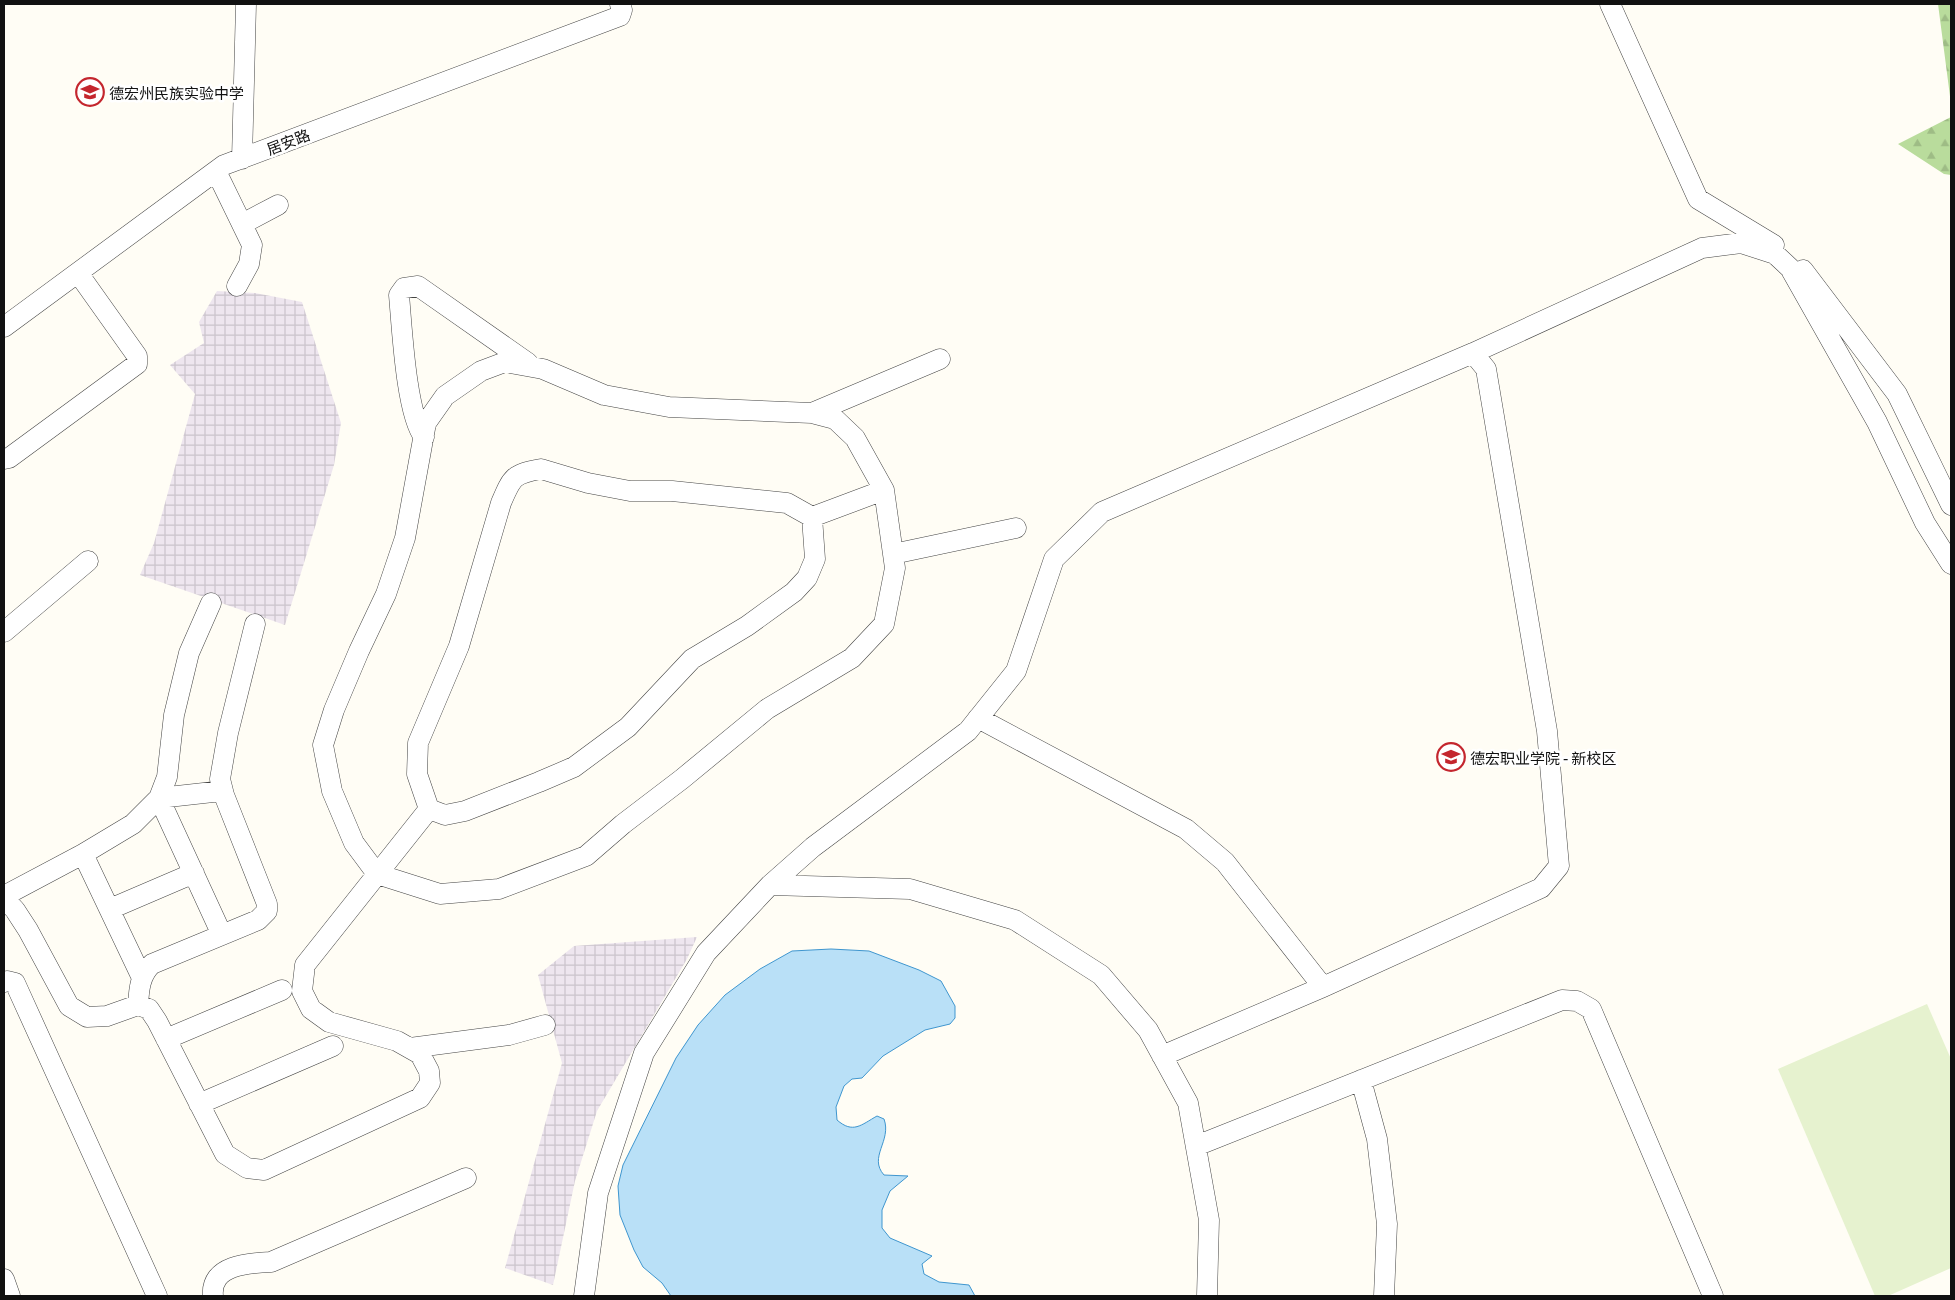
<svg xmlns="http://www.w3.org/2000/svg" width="1955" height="1300" viewBox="0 0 1955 1300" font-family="Literata,'Noto Sans SC',serif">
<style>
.industrial{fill:url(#industrial-grid)}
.forest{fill:url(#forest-firs)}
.pitch{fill:#e6f2cf}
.water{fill:#b9e0f7;stroke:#3f96cf}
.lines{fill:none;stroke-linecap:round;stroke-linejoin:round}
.minor-casing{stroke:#444;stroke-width:21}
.minor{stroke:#fff;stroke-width:20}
.labels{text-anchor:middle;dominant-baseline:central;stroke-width:5;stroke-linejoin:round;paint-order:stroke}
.poi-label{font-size:15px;fill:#111;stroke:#fff;text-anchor:start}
.street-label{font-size:15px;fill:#111;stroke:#fff}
</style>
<defs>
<pattern id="industrial-grid" width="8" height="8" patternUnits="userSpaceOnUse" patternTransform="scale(1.25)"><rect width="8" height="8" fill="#eee6ef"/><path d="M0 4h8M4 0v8" fill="none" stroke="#cbc4cc"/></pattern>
<pattern id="forest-firs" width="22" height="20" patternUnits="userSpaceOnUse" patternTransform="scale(1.25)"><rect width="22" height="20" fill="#b9dc9c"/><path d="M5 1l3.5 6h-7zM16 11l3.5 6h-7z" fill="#9ebc85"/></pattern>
</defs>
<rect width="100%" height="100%" fill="#fffdf5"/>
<!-- industrial -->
<path class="industrial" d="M217 291 255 293 302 302 341 423 334 465 285 625 140 575 154 543 195 394 170 365 204 343 199 322Z
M697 937 687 959 597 1111 575 1181 553 1285 505 1268 562 1063 538 975 574 946Z"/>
<!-- forest -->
<path class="forest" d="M1938 4H1951V104Z
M1951 117V175L1944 174 1898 144Z"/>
<!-- pitch -->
<path class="pitch" d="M1927 1004 1951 1059V1268L1888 1296H1875L1778 1069Z"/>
<!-- water -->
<path class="water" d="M831 949 869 951 919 970 941 981 955 1006V1018L950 1024 925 1030 883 1056 862 1078 852 1079 844 1086 836 1107 837 1120C853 1134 861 1125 877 1116L884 1119C892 1141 868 1157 884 1175L908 1176 890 1191 882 1210V1228L890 1238 932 1256 922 1264 924 1274 939 1282 969 1285 975 1296H671L662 1283 643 1267 634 1250 620 1215 618 1186 623 1165 676 1058 698 1025 725 995 760 969 792 951Z"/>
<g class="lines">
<defs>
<path id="minor" d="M1610 4 1698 199 1774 245
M242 159 246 4
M216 171 252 245 249 264 237 286
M242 224 278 205
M1803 270 1897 394 1951 505
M4 327 224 165 620 16 622 10 620 4
M505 362 543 369 604 395 669 407 812 413 835 419 855 438 884 490 895 568 884 624 852 658 767 709 682 779 623 824 586 856 499 889 440 894 377 874 354 843 332 791 323 745 334 710 359 651 386 594 405 538 426 423 445 396 481 371Z
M812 413 940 359
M424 437C406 414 402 327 399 295L404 288 418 286 528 363
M4 459 9 458 137 364V356L78 273
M541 469 588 483 630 491H672L787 503 812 517 815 559 807 578 794 592 747 626 692 659 628 727 574 767 539 782 465 811 445 815 429 809 417 774 418 743 459 646 501 503C512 477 513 474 541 469Z
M812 517 884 490
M893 554 1016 528
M4 632 88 561
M978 718 1186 829 1225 862 1323 987
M83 854 142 978
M770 885 910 889 1015 920 1101 975 1148 1030 1188 1103 1209 1220 1207 1296
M4 896 83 854 133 824 159 798 167 777 174 715 189 653 211 603
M4 898 15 910 28 930 69 1006 87 1017 107 1016 138 1005 149 1009 157 1021 225 1154 247 1168 264 1170 420 1098 430 1083 429 1071 420 1054 397 1041 329 1022 311 1009 302 991 305 965 429 809
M110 909 194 873
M222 935 159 798 222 791
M4 982 7 981 15 983 157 1296
M138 1005C139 989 140 975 152 964L258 920 267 911V904L224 795 220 779 228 733 255 624
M166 1039 282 990
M410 1048 509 1035 545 1025
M1162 1056 1323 987 1541 888 1559 866 1547 731 1486 369 1473 353
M1361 1080 1377 1139 1387 1224 1384 1296
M199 1104 333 1046
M1196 1146 1562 1000 1577 1001 1591 1009 1713 1296
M4 1279 10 1296
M213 1296C210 1265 248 1263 271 1262L466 1178
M584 1296 598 1193 644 1053 706 953 770 885 813 847 968 731 1016 671 1054 559 1102 512 1473 353 1702 248 1741 243 1775 254 1790 268 1877 422 1925 523 1951 564"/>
</defs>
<!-- minor casing -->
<use href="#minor" class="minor-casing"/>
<!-- minor -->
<use href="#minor" class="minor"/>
</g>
<!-- icons -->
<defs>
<symbol id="school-ring" viewBox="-11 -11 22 22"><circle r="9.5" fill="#fff" stroke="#c4262e" stroke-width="1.5"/><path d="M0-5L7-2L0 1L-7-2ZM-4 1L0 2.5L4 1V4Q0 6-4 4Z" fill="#c4262e"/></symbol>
</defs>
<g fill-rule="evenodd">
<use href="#school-ring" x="74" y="76" width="32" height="32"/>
<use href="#school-ring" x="1435" y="741" width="32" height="32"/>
</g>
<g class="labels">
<!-- poi labels -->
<g class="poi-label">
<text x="109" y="92">德宏州民族实验中学</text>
<text x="1470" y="757">德宏职业学院 - 新校区</text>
</g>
<!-- street labels -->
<g class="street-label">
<text transform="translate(288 141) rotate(-21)">居安路</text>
</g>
</g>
<!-- border -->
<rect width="1955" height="1300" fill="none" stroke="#111111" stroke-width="10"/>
</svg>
